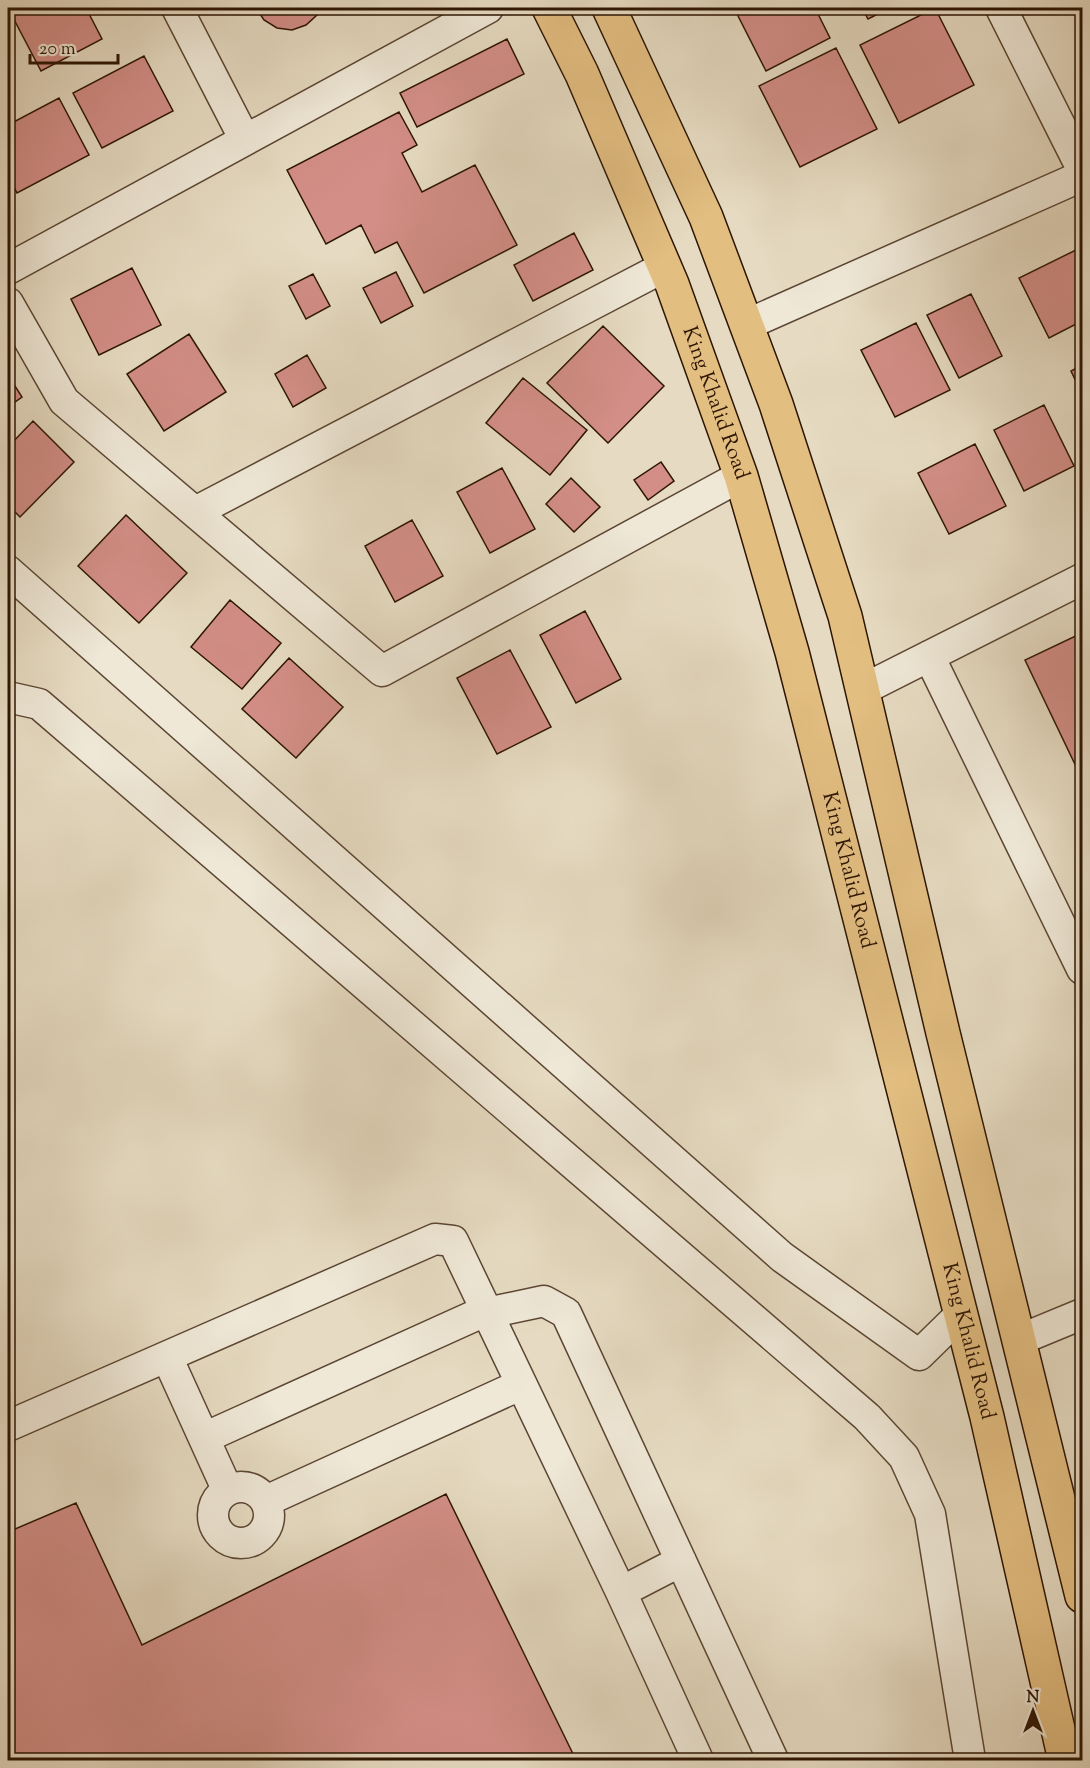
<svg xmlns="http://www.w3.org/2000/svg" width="1090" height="1768" viewBox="0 0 1090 1768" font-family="'Sorts Mill Goudy',serif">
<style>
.building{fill:#d38e87;stroke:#2d1503;stroke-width:1.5}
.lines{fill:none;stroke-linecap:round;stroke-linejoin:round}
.minor-casing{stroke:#5b4633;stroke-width:33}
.major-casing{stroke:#2d1503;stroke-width:36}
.minor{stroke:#efe8d7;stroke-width:30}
.major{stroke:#e3be81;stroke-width:33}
.labels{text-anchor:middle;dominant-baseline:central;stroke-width:6;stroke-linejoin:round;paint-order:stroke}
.street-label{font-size:21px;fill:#2d1503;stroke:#efe8d7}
</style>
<rect width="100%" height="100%" fill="#e6dbc2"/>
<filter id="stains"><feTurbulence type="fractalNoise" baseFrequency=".00333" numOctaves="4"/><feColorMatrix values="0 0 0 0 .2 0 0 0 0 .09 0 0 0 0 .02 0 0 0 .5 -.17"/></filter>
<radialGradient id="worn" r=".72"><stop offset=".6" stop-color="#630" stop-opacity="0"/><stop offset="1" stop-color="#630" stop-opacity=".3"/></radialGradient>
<!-- building -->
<path class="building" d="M8 8H86L102 39 41 71Z
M256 8H320L317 15 306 25 292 30 277 28 264 20Z
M734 8H815L830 38 766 71Z
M862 8H890L868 19Z
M935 8 974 85 899 123 860 45Z
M507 39 524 74 417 127 400 93Z
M836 48 877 129 800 167 759 86Z
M144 56 173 111 102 148 73 93Z
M59 98 89 155 17 193 8 175V125Z
M399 112 417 145 402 153 422 192 475 165 517 245 424 293 397 242 375 253 361 225 326 244 287 170Z
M574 233 593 270 533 301 514 265Z
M1080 248 1082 252V321L1049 338 1019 278Z
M132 268 161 325 99 355 71 299Z
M396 272 413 306 381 323 363 288Z
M313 274 330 306 306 319 289 286Z
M971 294 1002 356 959 378 927 315Z
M916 323 950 390 895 417 861 350Z
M603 326 664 386 608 443 547 383Z
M189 334 226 392 164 431 127 374Z
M307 355 326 388 293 407 275 374Z
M1082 365V394L1071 371Z
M8 375 22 397 8 407Z
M523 378 587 430 550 475 486 423Z
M1044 405 1074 466 1024 491 994 430Z
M33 421 74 462 20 517 8 505V447Z
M975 444 1006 506 949 534 918 473Z
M661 462 674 481 648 500 634 480Z
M502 468 535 529 490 553 457 492Z
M571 478 600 507 574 532 546 504Z
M126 515 187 573 139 623 78 566Z
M412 520 443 576 395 602 365 546Z
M230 600 281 643 242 689 191 647Z
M585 611 621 679 576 703 540 635Z
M1082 633V779L1025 660Z
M510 650 551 727 497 754 457 678Z
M289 658 343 707 296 758 242 709Z
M446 1494 576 1760H8V1532L76 1503 142 1645Z"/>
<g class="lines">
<defs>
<path id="minor" d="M177 8 245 140
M1001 8 1082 169
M8 269 488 8
M8 303 64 401 382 671 741 476
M746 325 1082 176
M195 512 664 267
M8 571 782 1257 919 1355 961 1314
M929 656 1082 969
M862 690 1082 579
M8 697 39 704 867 1417 904 1457 930 1514 970 1760
M487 1313 544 1301 566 1313 773 1760
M1019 1340 1082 1314
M167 1357 227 1489
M8 1426 435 1239 453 1241 621 1592 698 1760
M204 1438 485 1311
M213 1515a28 28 0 1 1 56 0a28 28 0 1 1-56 0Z
M266 1501 520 1385
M621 1592 681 1561"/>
<g id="major">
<path id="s1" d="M549 8 582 74 672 284 741 476 792 652 987 1417 1065 1760"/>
<path d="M609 8 706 217 776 404 845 616 943 1033 1082 1596"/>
</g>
</defs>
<!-- minor casing -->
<use href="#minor" class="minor-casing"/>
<!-- major casing -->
<use href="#major" class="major-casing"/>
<!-- minor -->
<use href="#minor" class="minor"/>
<!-- major -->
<use href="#major" class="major"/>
</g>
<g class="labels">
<!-- street labels -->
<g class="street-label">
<text stroke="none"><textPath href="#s1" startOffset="429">King Khalid Road</textPath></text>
<text stroke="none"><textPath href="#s1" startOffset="915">King Khalid Road</textPath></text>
<text stroke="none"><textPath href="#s1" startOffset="1401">King Khalid Road</textPath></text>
</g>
</g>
<!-- margin -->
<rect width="1090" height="1768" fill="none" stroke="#e6dbc2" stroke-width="30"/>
<rect x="9" y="9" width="1072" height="1750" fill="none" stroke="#2d1503" stroke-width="3"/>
<rect x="15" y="15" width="1060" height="1738" fill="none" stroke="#2d1503" stroke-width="1.5"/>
<!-- north arrow -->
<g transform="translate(1033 1711)" stroke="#efe8d7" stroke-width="4.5" paint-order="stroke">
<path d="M0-4.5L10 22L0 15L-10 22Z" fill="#2d1503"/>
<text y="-9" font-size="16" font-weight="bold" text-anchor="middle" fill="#2d1503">N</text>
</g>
<!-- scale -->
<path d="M30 54v9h88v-9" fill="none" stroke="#2d1503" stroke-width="3"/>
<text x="39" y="54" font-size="18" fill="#2d1503" stroke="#efe8d7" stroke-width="4.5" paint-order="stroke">20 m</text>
<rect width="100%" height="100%" filter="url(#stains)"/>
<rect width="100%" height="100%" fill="url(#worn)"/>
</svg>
